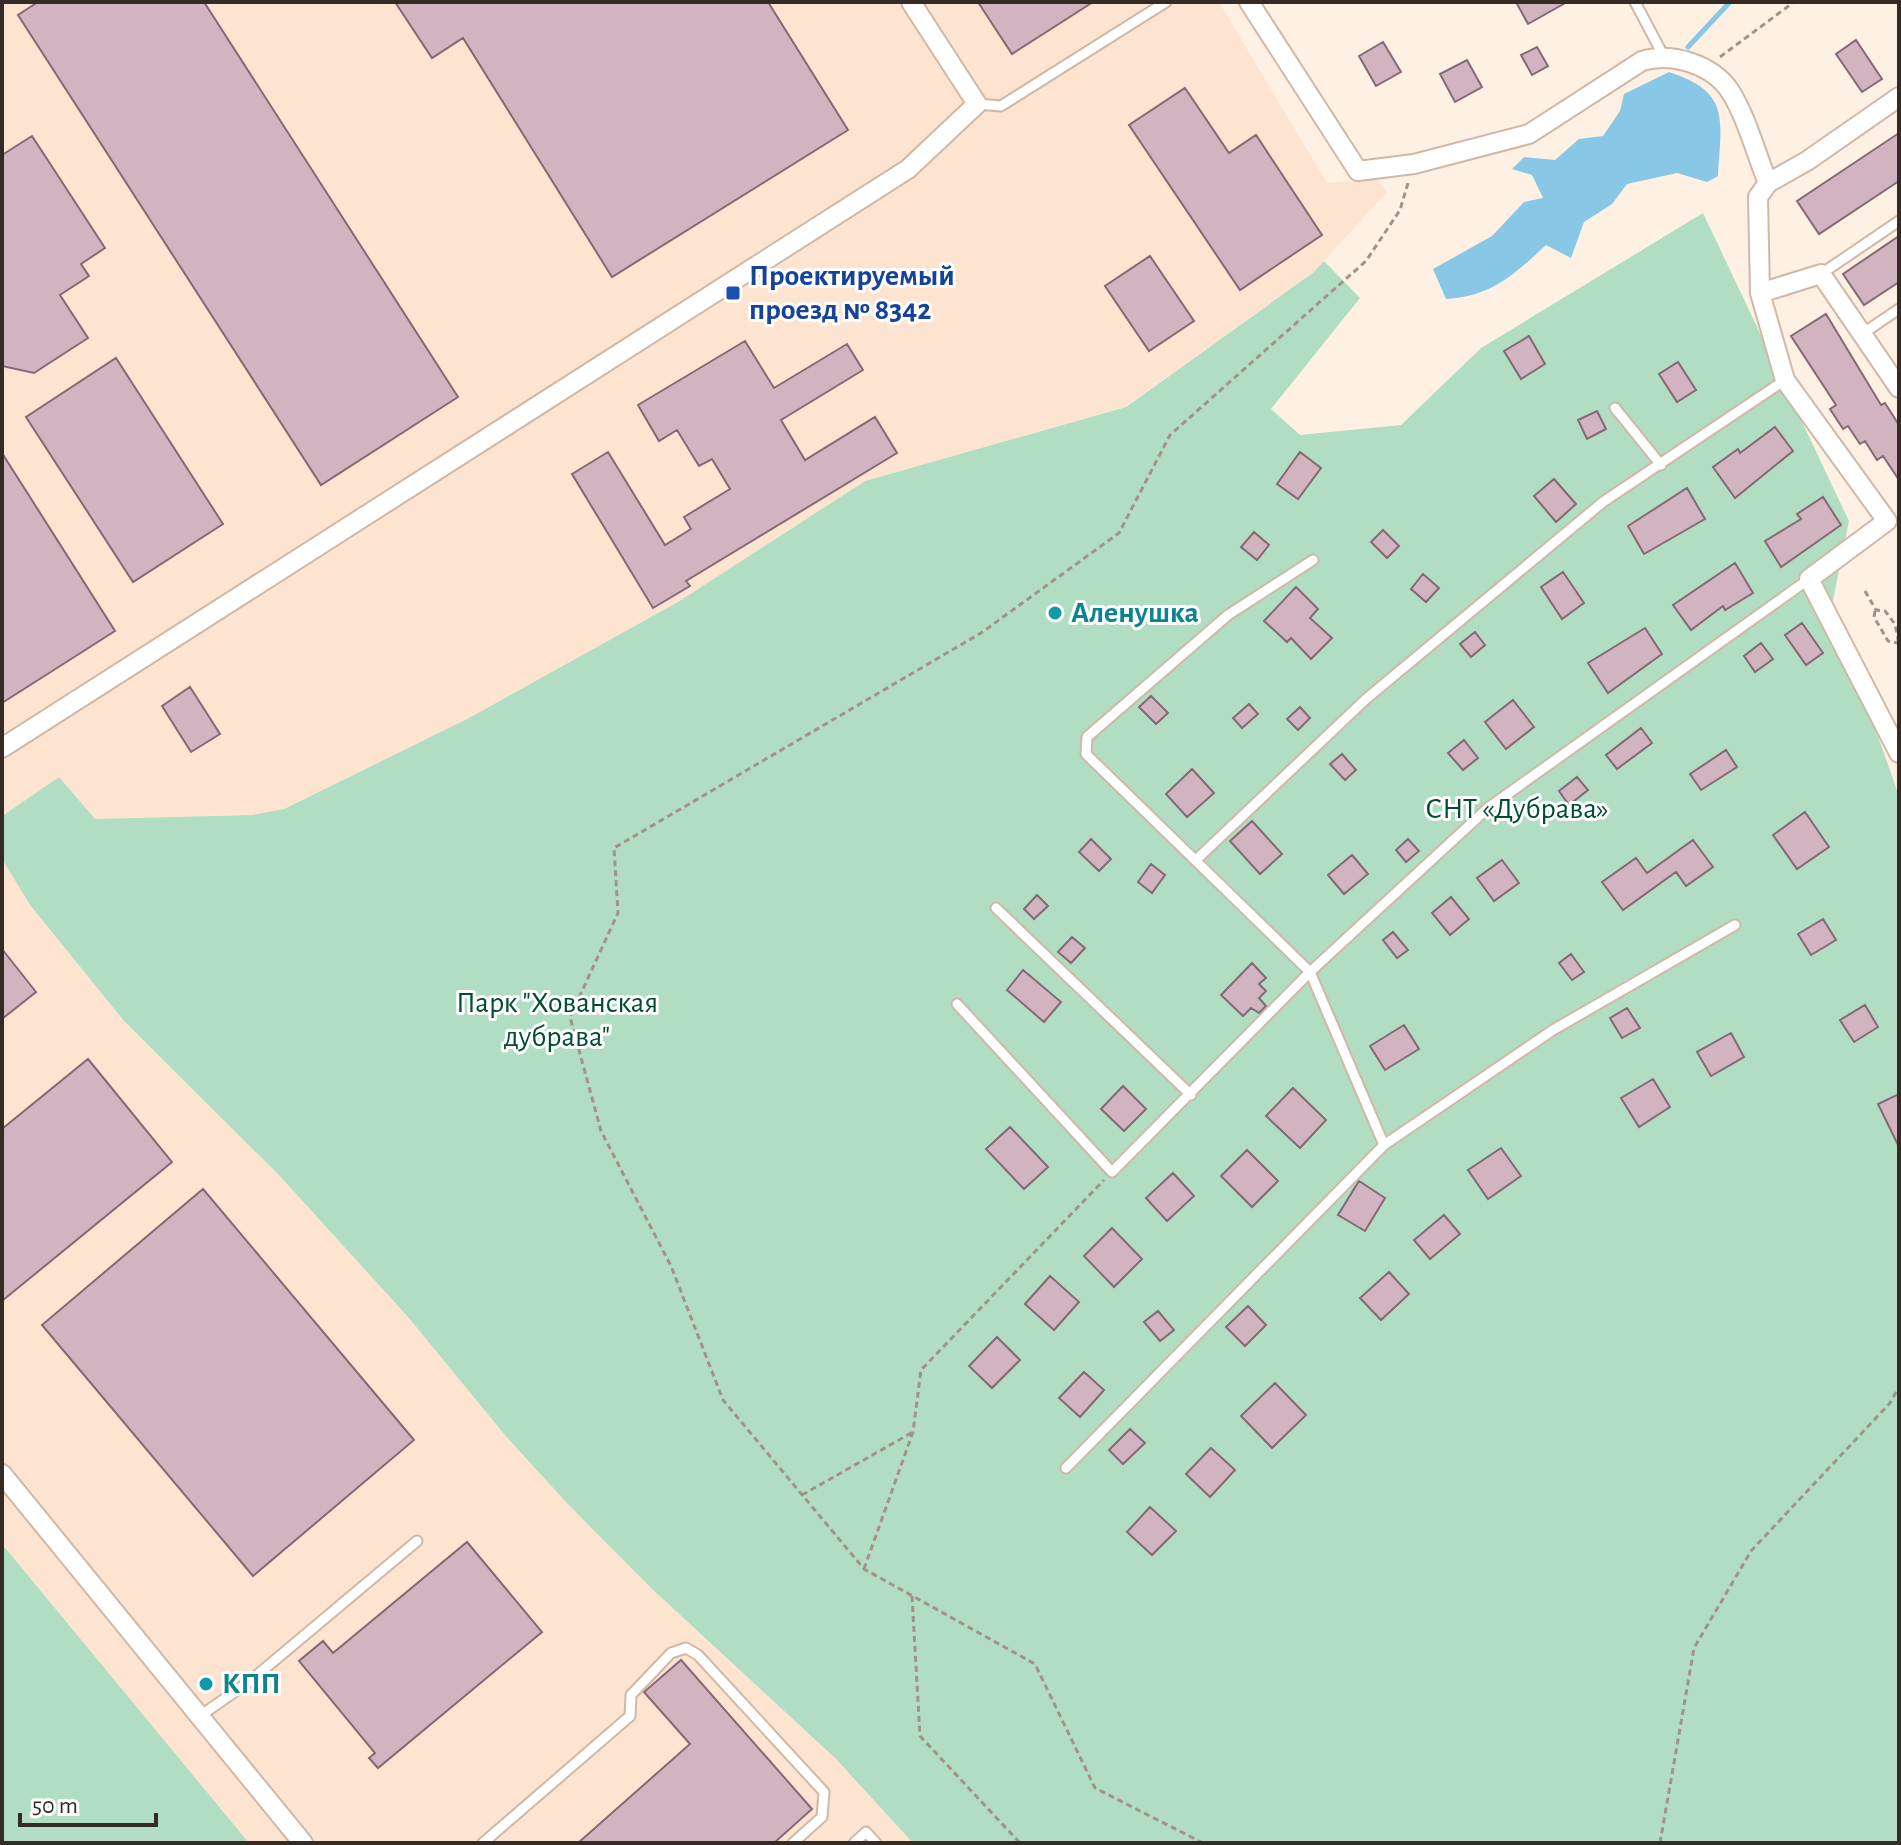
<svg xmlns="http://www.w3.org/2000/svg" width="1901" height="1845" viewBox="0 0 1901 1845" font-family="'Alegreya Sans',sans-serif">
<style>
.built{fill:#fde4d1}
.green{fill:#b1dec2}
.water{fill:#89c7e7}
.lines{fill:none;stroke-linecap:round;stroke-linejoin:round}
.stream{stroke:#89c7e7;stroke-width:5}
.building{fill:#d1b4bf;stroke:#846974;stroke-width:2}
.service-casing{stroke:#d0b8a7;stroke-width:13}
.minor-casing{stroke:#d0b8a7;stroke-width:22}
.path{stroke:#a0948a;stroke-width:3;stroke-dasharray:6 4;stroke-linecap:butt}
.service{stroke:#fff;stroke-width:9}
.minor{stroke:#fff;stroke-width:18}
.transit-dot{fill:#1a4fb4;stroke:#fff;stroke-width:3}
.culture-dot{fill:#0f9aa8;stroke:#fff;stroke-width:3}
.labels{text-anchor:middle;dominant-baseline:central;stroke-width:6;stroke-linejoin:round;paint-order:stroke}
.transit-label{font-size:30px;font-weight:bold;fill:#164399;stroke:#fff;text-anchor:start}
.culture-label{font-size:30px;font-weight:bold;fill:#0d838f;stroke:#fff;text-anchor:start}
.park-label{font-size:30px;fill:#014d2d;stroke:#fff}
</style>
<rect width="100%" height="100%" fill="#fff0e4"/>
<!-- built -->
<path class="built" d="M2 2H1219L1327 183 1377 179 1387 192 1314 272 1125 407 865 481 678 602 469 718 273 814 94 819 59 777 2 816Z
M2 859 30 905 124 1021 278 1174 408 1317 504 1434 650 1587 836 1759 913 1843H249L2 1544Z"/>
<!-- green -->
<path class="green" d="M1703 213 1849 521 1832 605 1899 796V1843H913L836 1759 650 1587 565 1501 504 1434 408 1317 278 1174 124 1021 30 905 2 859V816L59 777 95 819 253 815 284 809 469 718 678 602 865 481 1126 407 1314 272 1324 261 1360 298 1271 409 1300 435 1401 425 1481 348Z
M2 1544 249 1843H2Z"/>
<!-- water -->
<path class="water" d="M1669 72C1731 92 1721 119 1718 176L1707 182 1677 173 1627 184 1612 204 1584 222 1571 258 1546 245C1514 275 1490 297 1446 299L1433 269 1492 236 1524 202 1543 198 1532 175 1512 169 1524 157 1555 160 1579 139 1603 136 1620 111 1624 94Z"/>
<g class="lines">
<!-- stream -->
<path class="stream" d="M1688 47 1730 2"/>
</g>
<!-- building -->
<path class="building" d="M38 2H204L458 397 321 485 18 15Z
M395 2H768L848 130 612 277 463 38 432 58Z
M978 2H1093L1012 54Z
M1516 2H1567L1528 24Z
M1856 40 1882 79 1862 92 1836 54Z
M1383 42 1401 72 1376 86 1359 56Z
M1537 47 1548 66 1532 75 1521 55Z
M1467 60 1482 87 1455 102 1440 74Z
M1185 88 1229 153 1256 135 1322 235 1240 290 1129 125Z
M1899 133V181L1819 234 1797 201Z
M32 136 105 248 81 264 89 276 60 295 88 338 34 373 2 366V155Z
M1899 236V282L1864 305 1843 274Z
M1150 256 1194 321 1149 351 1105 286Z
M1826 314 1881 405 1885 403 1899 425V480L1883 456 1877 460 1865 441 1860 444 1848 426 1843 429 1830 409 1836 405 1791 336Z
M1529 336 1545 364 1521 379 1504 351Z
M745 341 774 388 847 344 863 370 781 420 805 460 875 417 897 453 686 581 690 586 653 608 572 474 608 452 665 545 691 529 684 517 730 489 712 459 699 466 677 430 659 441 638 405Z
M116 358 223 524 133 582 26 417Z
M1678 362 1696 390 1677 402 1659 374Z
M1597 411 1606 429 1587 439 1578 420Z
M1775 427 1793 451 1735 498 1713 467 1738 449 1740 453Z
M1300 452 1321 468 1298 499 1277 484Z
M2 453 115 631 2 703Z
M1554 479 1576 504 1556 522 1534 496Z
M1687 488 1705 519 1644 554 1628 526Z
M1823 497 1841 525 1781 567 1765 541 1801 519 1797 514Z
M1383 530 1399 546 1387 558 1371 542Z
M1254 532 1269 545 1257 560 1241 547Z
M1735 563 1753 593 1725 610 1723 606 1691 630 1673 605Z
M1563 572 1584 603 1562 619 1541 587Z
M1423 574 1439 588 1426 602 1411 589Z
M1296 587 1318 609 1310 618 1332 638 1311 659 1291 638 1287 642 1264 621Z
M1802 623 1823 653 1806 665 1785 635Z
M1645 628 1662 654 1608 693 1588 663Z
M1475 632 1485 645 1471 657 1460 644Z
M1761 643 1773 659 1755 672 1744 656Z
M190 687 220 734 191 752 162 706Z
M1151 696 1168 713 1156 724 1139 707Z
M1513 700 1534 727 1506 749 1485 722Z
M1249 704 1258 714 1242 728 1233 718Z
M1300 707 1310 718 1298 730 1287 719Z
M1641 728 1652 743 1617 769 1606 755Z
M1464 740 1478 758 1463 770 1448 753Z
M1726 750 1737 767 1701 790 1690 774Z
M1342 754 1356 770 1345 780 1330 764Z
M1192 769 1214 793 1187 817 1166 794Z
M1577 777 1588 790 1569 805 1559 791Z
M1805 812 1829 847 1797 869 1773 835Z
M1252 821 1282 854 1260 874 1230 841Z
M1091 839 1111 859 1099 871 1079 852Z
M1408 839 1419 851 1406 862 1396 850Z
M1693 840 1713 867 1686 886 1676 872 1623 910 1602 882 1636 858 1647 873Z
M1352 855 1368 874 1344 894 1328 875Z
M1502 860 1519 883 1494 901 1477 878Z
M1151 864 1165 875 1152 893 1138 882Z
M1037 895 1048 906 1034 919 1024 909Z
M1451 897 1469 919 1450 935 1432 913Z
M1823 919 1836 940 1811 955 1798 934Z
M1393 932 1408 950 1397 958 1383 940Z
M1072 937 1085 948 1071 963 1058 952Z
M2 949 36 992 2 1019Z
M1571 954 1584 972 1572 980 1559 963Z
M1252 963 1266 978 1259 984 1266 991 1259 998 1266 1006 1259 1013 1251 1008 1243 1016 1221 995Z
M1023 970 1061 1002 1044 1022 1007 990Z
M1865 1005 1878 1027 1854 1042 1840 1020Z
M1627 1008 1640 1028 1622 1038 1610 1018Z
M1404 1025 1419 1049 1385 1070 1370 1046Z
M1731 1033 1744 1057 1711 1076 1697 1052Z
M88 1059 172 1162 2 1301V1129Z
M1653 1079 1670 1107 1639 1127 1621 1098Z
M1123 1086 1146 1109 1124 1131 1101 1109Z
M1293 1088 1326 1120 1300 1148 1266 1116Z
M1899 1094V1147L1878 1104Z
M1010 1127 1048 1167 1024 1189 986 1149Z
M1501 1148 1521 1176 1488 1199 1468 1170Z
M1247 1150 1278 1181 1252 1207 1221 1176Z
M1173 1173 1194 1196 1167 1221 1146 1198Z
M1359 1181 1385 1198 1365 1231 1338 1215Z
M203 1189 414 1440 253 1576 42 1325Z
M1444 1215 1460 1234 1430 1259 1414 1240Z
M1112 1228 1142 1259 1114 1287 1084 1256Z
M1389 1272 1409 1294 1381 1320 1360 1298Z
M1050 1276 1079 1302 1054 1330 1025 1304Z
M1248 1306 1266 1325 1245 1346 1226 1327Z
M1158 1311 1174 1330 1160 1341 1144 1322Z
M997 1337 1020 1360 992 1388 969 1366Z
M1084 1372 1104 1390 1080 1417 1059 1398Z
M1275 1383 1306 1415 1272 1448 1241 1416Z
M1130 1429 1145 1443 1123 1464 1109 1450Z
M1211 1448 1235 1470 1210 1497 1186 1474Z
M1150 1507 1176 1531 1152 1555 1127 1532Z
M467 1542 542 1632 378 1768 369 1758 375 1753 299 1661 323 1641 333 1653Z
M681 1660 812 1809 774 1843H578L690 1744 644 1692Z"/>
<g class="lines">
<defs>
<path id="service" d="M1635 2 1663 55
M977 104 1001 106 1166 2
M1821 274 1899 221
M1862 334 1899 309
M1615 408 1661 465
M1197 859 1366 699 1603 502 1785 380
M996 908 1191 1095
M957 1004 1112 1172 1310 972 1488 808 1809 579
M1384 1145 1553 1030 1735 925
M1066 1468 1384 1145 1310 972 1086 754 1087 737 1228 615 1313 560
M200 1716 250 1681 417 1541
M483 1843 630 1716 631 1695 671 1653 686 1648 698 1655 824 1792 822 1817 793 1843
M854 1843 866 1832 876 1843"/>
<path id="minor" d="M1249 2 1358 171 1414 164 1529 134 1642 61C1671 52 1712 64 1730 91 1747 118 1756 154 1768 183L1758 197 1760 293 1785 380 1887 521 1809 579 1899 753
M1768 183 1807 161 1899 97
M1760 293 1821 274 1899 388
M2 748 908 169 977 104 911 2
M2 1474 303 1843"/>
</defs>
<!-- service casing -->
<use href="#service" class="service-casing"/>
<!-- minor casing -->
<use href="#minor" class="minor-casing"/>
<!-- path -->
<path class="path" d="M1720 57 1794 2
M1865 591 1876 610 1885 611 1895 624 1899 644
M1875 611 1874 617 1888 641 1898 643
M802 1495 913 1432
M864 1569 913 1432 921 1370 1104 1180
M912 1596 920 1736 1020 1843
M1203 1843 1095 1788 1035 1664 864 1569 723 1400 671 1266 601 1131 570 1017 618 913 614 848 981 633 1119 533 1170 435 1366 261 1400 210 1408 183
M1660 1843 1694 1648 1751 1551 1890 1403 1899 1387"/>
<!-- service -->
<use href="#service" class="service"/>
<!-- minor -->
<use href="#minor" class="minor"/>
</g>
<!-- markers -->
<rect class="transit-dot" x="725" y="285" width="16" height="16" rx="4"/>
<g class="culture-dot">
<circle cx="1055" cy="613" r="8"/>
<circle cx="206" cy="1684" r="8"/>
</g>
<g class="labels">
<!-- transit labels -->
<g class="transit-label">
<text x="749" y="276">Проектируемый<tspan x="749" dy="34">проезд № 8342</tspan></text>
</g>
<!-- culture labels -->
<g class="culture-label">
<text x="1071" y="613">Аленушка</text>
<text x="222" y="1684">КПП</text>
</g>
<!-- park labels -->
<g class="park-label">
<text x="1517" y="809">СНТ «Дубрава»</text>
<text x="557" y="1003">Парк "Хованская<tspan x="557" dy="34">дубрава"</tspan></text>
</g>
</g>
<!-- border -->
<rect width="1901" height="1845" fill="none" stroke="#352b24" stroke-width="8"/>
<!-- scale -->
<path d="M20 1813v12h136v-12" fill="none" stroke="#352b24" stroke-width="4"/>
<text x="32" y="1813" font-size="24" fill="#352b24" stroke="#ffffff" stroke-width="6" paint-order="stroke">50 m</text>
</svg>
